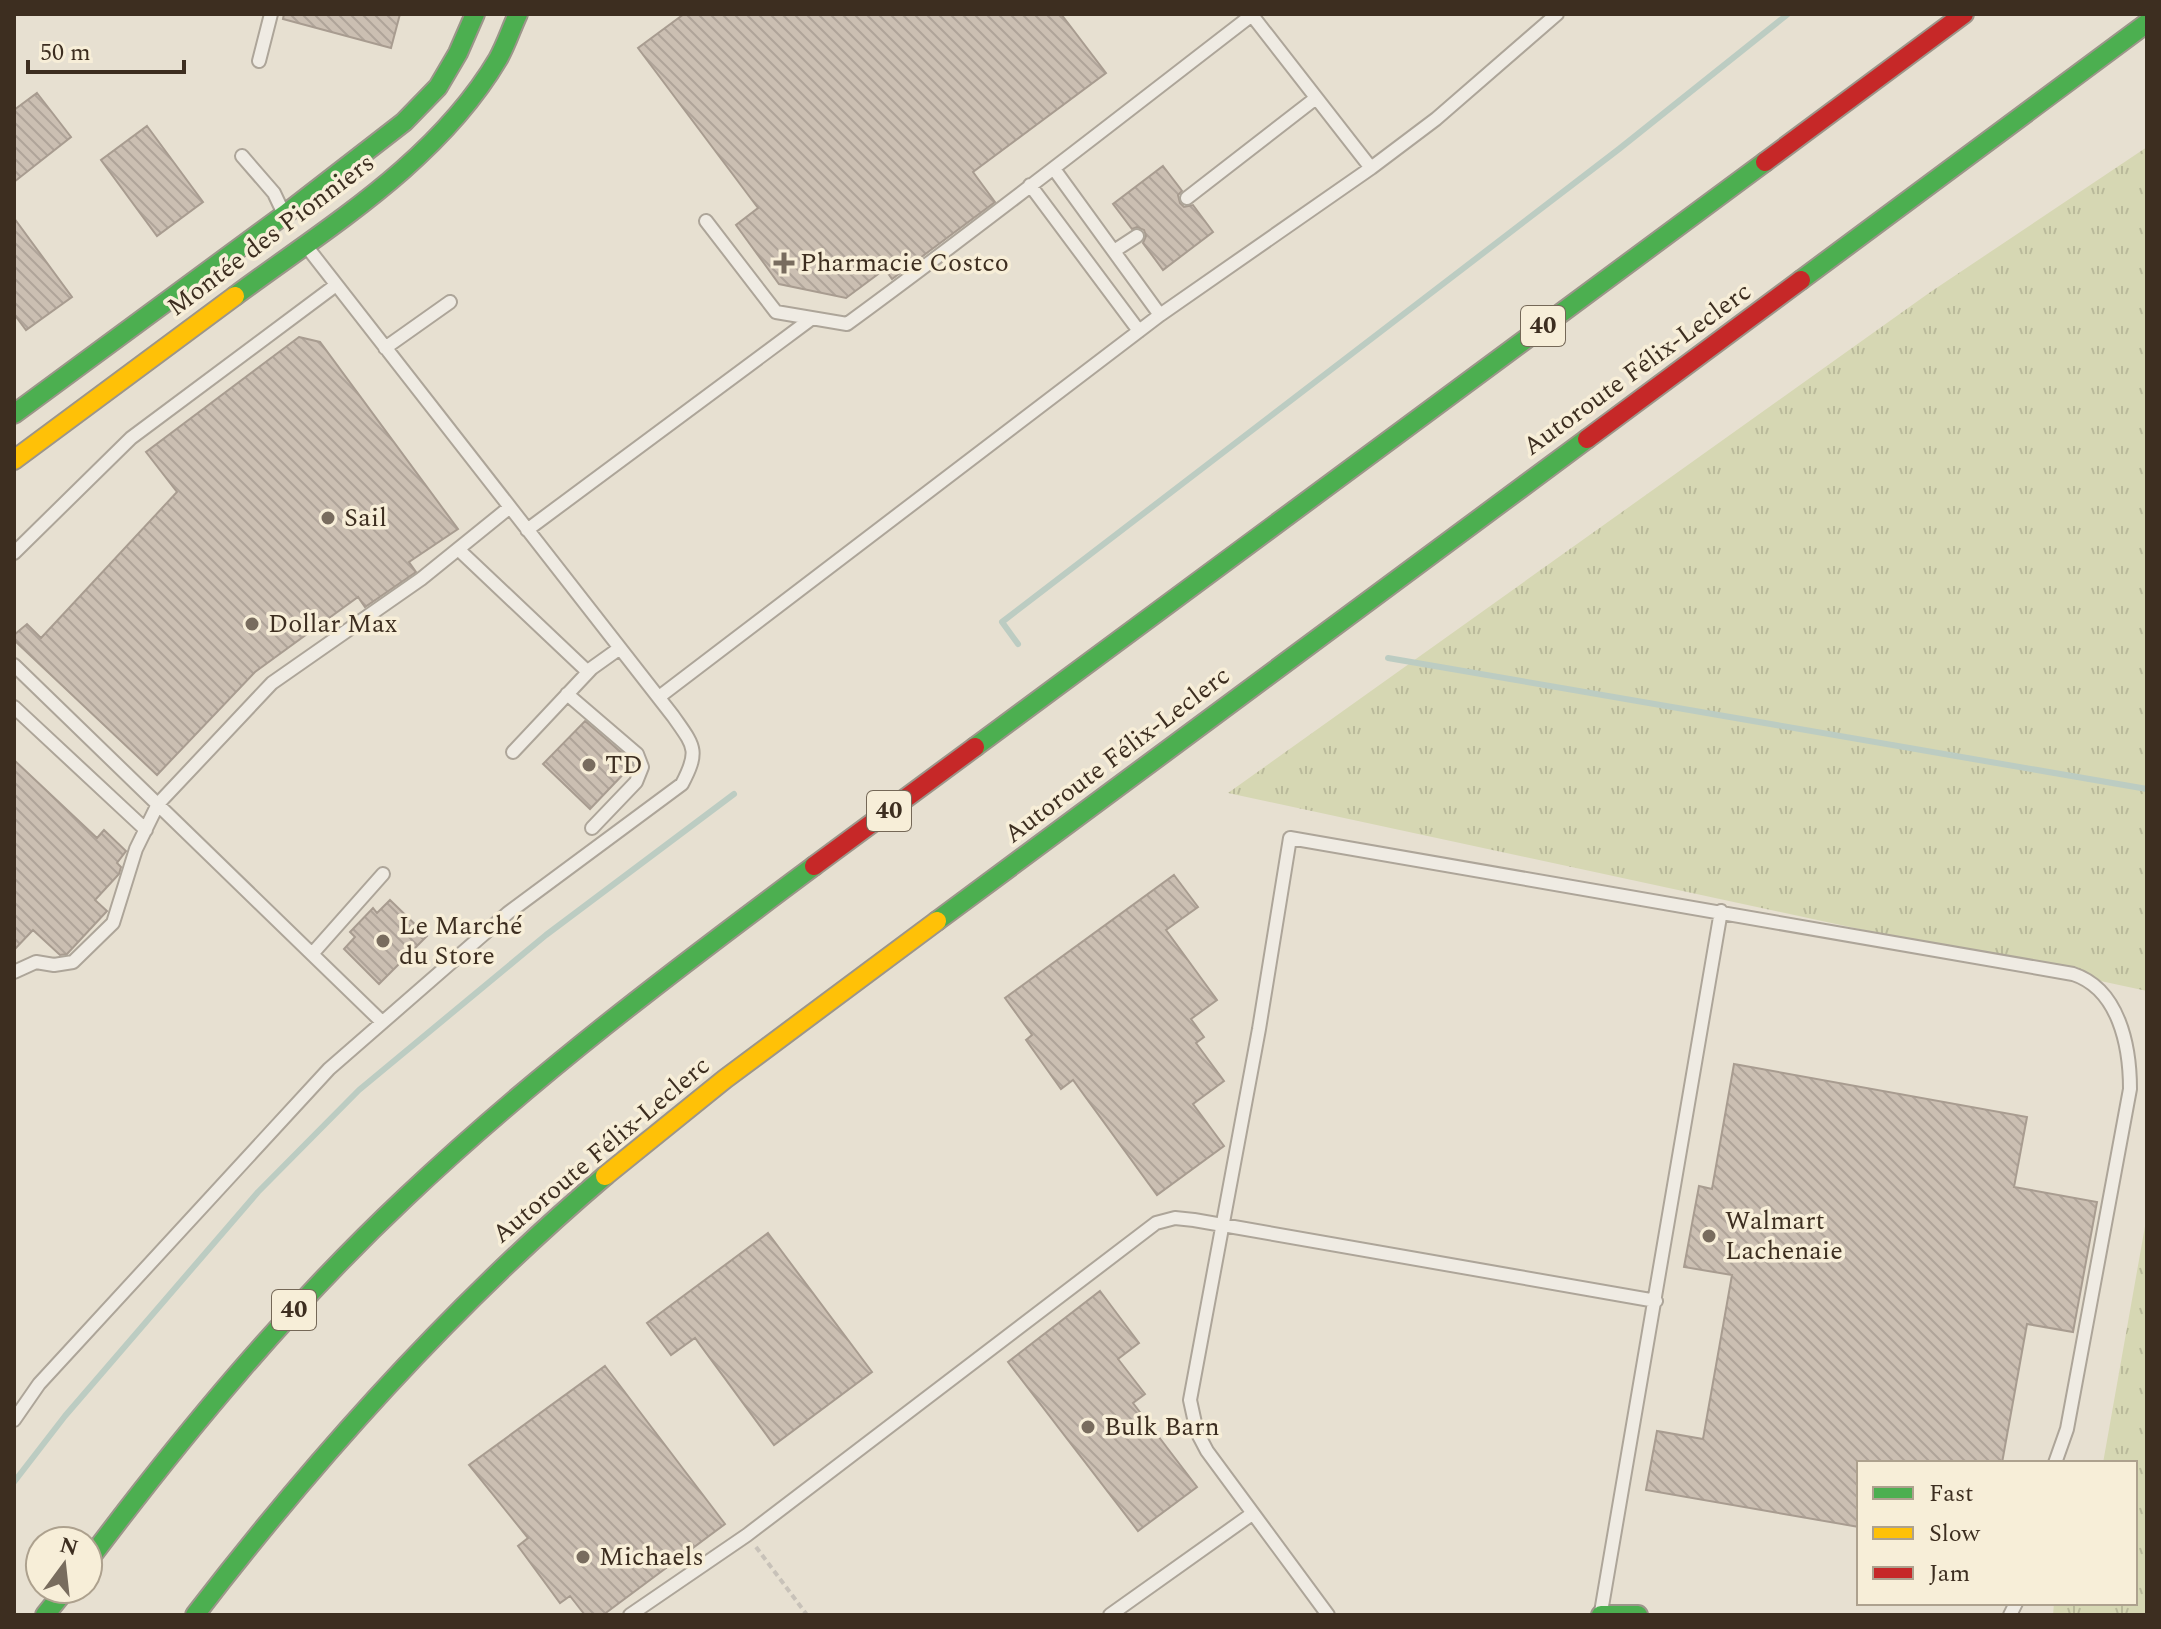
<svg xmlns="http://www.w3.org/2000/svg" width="2161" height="1629" viewBox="0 0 2161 1629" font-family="Spectral,serif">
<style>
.park{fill:url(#park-tufts)}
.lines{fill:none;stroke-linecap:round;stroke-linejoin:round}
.stream{stroke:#bcccc2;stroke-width:6}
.building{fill:url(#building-back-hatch);stroke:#a89c90;stroke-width:2}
.lane-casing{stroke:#ada599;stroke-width:16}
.fast-casing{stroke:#9c958a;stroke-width:22}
.slow-casing{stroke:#9c958a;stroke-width:22}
.jam-casing{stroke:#9c958a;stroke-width:22}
.path{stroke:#c8c2b9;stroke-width:4;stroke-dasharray:6 4;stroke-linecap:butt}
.lane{stroke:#efebe3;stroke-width:12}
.fast{stroke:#4caf50;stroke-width:18}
.slow{stroke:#ffc107;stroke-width:18}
.jam{stroke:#c62828;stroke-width:18}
.poi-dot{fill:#786c5e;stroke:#f7eed8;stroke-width:3}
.labels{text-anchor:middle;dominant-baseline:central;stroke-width:7;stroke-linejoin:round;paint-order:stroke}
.shield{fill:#f7eed8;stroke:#756857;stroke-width:2}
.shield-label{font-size:24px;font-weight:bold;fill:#3d2e20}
.street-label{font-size:26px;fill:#3d2e20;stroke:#f7eed8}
.poi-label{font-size:26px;fill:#3d2e20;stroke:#f7eed8;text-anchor:start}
</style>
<defs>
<pattern id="park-tufts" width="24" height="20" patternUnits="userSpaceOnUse" patternTransform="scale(2)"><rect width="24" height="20" fill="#d6d7b3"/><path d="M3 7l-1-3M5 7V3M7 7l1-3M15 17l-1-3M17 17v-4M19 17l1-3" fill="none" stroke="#b9b99a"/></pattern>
<pattern id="building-back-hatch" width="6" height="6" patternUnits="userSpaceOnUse" patternTransform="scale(2)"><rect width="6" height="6" fill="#cbbfb2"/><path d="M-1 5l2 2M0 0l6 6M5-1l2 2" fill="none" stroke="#afa499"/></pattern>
</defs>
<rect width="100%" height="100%" fill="#e7e0d1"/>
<!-- park -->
<path class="park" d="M2147 147V991L1228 793 1929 293Z
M2147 1215V1615H2053L2054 1603H2135V1463H2103Z"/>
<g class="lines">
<!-- stream -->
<path class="stream" d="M1018 644 1002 622 1619 149 1788 14
M1388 658 2147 789
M14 1482 65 1416 258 1192 359 1090 546 935 734 794"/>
</g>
<!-- building -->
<path class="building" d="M284 14H400L391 48 283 19Z
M684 14H1061L1106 73 973 172 995 202 892 279 885 269 846 298 779 284 736 225 758 208 638 48Z
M37 93 71 137 14 182V110Z
M147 126 203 202 157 236 101 160Z
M1163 166 1182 191 1178 195 1180 203 1184 207 1193 205 1213 232 1163 270 1143 243 1146 236 1144 230 1137 227 1132 229 1113 204Z
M14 218 72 297 26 330 14 314Z
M299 337 320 342 458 529 409 562 416 572 365 607 358 597 255 672 157 775 14 640V635L27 624 41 638 177 492 146 452Z
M585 721 629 759 632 765 590 809 543 764Z
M14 760 97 838 104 830 126 851 117 863 121 867 119 874 95 900 107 911 67 954 60 955 33 930 14 950Z
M1174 875 1198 907 1166 930 1217 1000 1191 1019 1204 1037 1196 1043 1224 1081 1193 1104 1224 1146 1157 1195 1073 1080 1061 1089 1026 1040 1032 1035 1005 998Z
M390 900 427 936 379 984 344 949 355 937 350 932 373 908 377 913Z
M1734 1064 2027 1117 2014 1187 2097 1202 2073 1332 2027 1324 2002 1463H1859V1527L1646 1490 1657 1431 1703 1439 1732 1275 1684 1267 1699 1186 1712 1189Z
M768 1233 872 1372 774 1445 695 1338 671 1355 647 1323Z
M1100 1291 1139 1343 1118 1359 1145 1394 1133 1403 1197 1487 1138 1531 1008 1362Z
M605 1366 725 1524 603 1615H585L570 1596 560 1603 518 1546 528 1538 469 1465Z"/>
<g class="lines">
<defs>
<path id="lane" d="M1251 14 1371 168
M259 61 271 14
M242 156 274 193 283 212
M1054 169 1160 315
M1030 185 1139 331
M1187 198 1316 98
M706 221 776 312 847 324C984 224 1117 119 1252 15
M1114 251 1137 236
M385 348 450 302
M527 530 811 319
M458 549 588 672
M14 553 131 438 336 285
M14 665 382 1022
M567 694 637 754 642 767 636 782 592 828
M659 697 1160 315 1371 168 1436 119 1557 14
M14 707 146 830
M513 752 592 668 620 648
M312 954 383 874
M14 972 36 962 54 965 73 962 113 923 136 849 158 804 272 683 421 579 510 507
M14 1420 39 1384 329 1069 508 913 682 784C700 750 694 746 673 716L307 247
M1601 1612 1721 911
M630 1615 747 1535 1156 1223 1175 1218 1194 1220 1656 1301
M1110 1615 1252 1514
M1328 1615 1207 1451 1197 1432 1190 1400 1259 1029 1290 838 2073 974C2119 989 2130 1046 2130 1089L2067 1429 2055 1463
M2010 1615 2016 1603"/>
<path id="fast" d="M1801 280 2147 23
M235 296C328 227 437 162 498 59 506 45 511 29 518 14
M14 414 284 215 404 122 438 87 458 53 475 14
M975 747 1765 162
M937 921 1587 439
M88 1561C185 1432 288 1308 406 1197 534 1076 673 971 814 866
M45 1615 66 1589
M195 1615C318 1455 451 1307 605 1176
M1601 1615H1638"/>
<path id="slow" d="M14 460 235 296
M605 1176 725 1079 937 921"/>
<path id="jam" d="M1765 162 1964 14
M1587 439 1801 280
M814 866 975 747"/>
</defs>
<!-- lane casing -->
<use href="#lane" class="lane-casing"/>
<!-- fast casing -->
<use href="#fast" class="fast-casing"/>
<!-- slow casing -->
<use href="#slow" class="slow-casing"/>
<!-- jam casing -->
<use href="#jam" class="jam-casing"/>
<!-- path -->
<path class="path" d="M756 1547 807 1615"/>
<!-- lane -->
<use href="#lane" class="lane"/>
<!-- fast -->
<use href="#fast" class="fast"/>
<!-- slow -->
<use href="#slow" class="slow"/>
<!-- jam -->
<use href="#jam" class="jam"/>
</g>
<!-- markers -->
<g class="poi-dot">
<path d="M780 251h8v8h8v8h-8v8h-8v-8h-8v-8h8z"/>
<circle cx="328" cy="518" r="8"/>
<circle cx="252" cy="624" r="8"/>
<circle cx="589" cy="765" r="8"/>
<circle cx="383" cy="941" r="8"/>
<circle cx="1709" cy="1236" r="8"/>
<circle cx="1088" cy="1427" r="8"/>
<circle cx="583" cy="1557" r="8"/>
</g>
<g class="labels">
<!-- shield labels -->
<g class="shield">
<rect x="1521" y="306" width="44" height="40" rx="6"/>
<rect x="867" y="791" width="44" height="40" rx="6"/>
<rect x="272" y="1290" width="44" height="40" rx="6"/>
</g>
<g class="shield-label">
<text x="1543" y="326">40</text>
<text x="889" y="811">40</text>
<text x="294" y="1310">40</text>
</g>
<!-- street labels -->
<g class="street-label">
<text transform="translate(271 235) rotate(-37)">Montée des Pionniers</text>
<text transform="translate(1637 369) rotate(-36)">Autoroute Félix-Leclerc</text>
<text transform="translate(1117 755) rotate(-37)">Autoroute Félix-Leclerc</text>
<text transform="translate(601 1150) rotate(-40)">Autoroute Félix-Leclerc</text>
</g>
<!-- poi labels -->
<g class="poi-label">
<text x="800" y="263">Pharmacie Costco</text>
<text x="344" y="518">Sail</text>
<text x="268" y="624">Dollar Max</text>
<text x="605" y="765">TD</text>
<text x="399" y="926">Le Marché<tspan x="399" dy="30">du Store</tspan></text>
<text x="1725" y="1221">Walmart<tspan x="1725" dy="30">Lachenaie</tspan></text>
<text x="1104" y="1427">Bulk Barn</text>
<text x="599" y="1557">Michaels</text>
</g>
</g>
<!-- border -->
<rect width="2161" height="1629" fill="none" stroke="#3d2e20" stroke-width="32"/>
<!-- legend -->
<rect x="1857" y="1461" width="280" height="144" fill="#f7eed8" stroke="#ada18e" stroke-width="2"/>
<rect x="1873" y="1487" width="40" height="12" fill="#4caf50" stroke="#ada18e" stroke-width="2"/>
<text x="1929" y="1501" font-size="24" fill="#3d2e20">Fast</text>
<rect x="1873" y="1527" width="40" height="12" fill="#ffc107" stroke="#ada18e" stroke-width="2"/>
<text x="1929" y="1541" font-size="24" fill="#3d2e20">Slow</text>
<rect x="1873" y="1567" width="40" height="12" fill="#c62828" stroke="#ada18e" stroke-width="2"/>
<text x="1929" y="1581" font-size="24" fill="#3d2e20">Jam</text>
<!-- north arrow -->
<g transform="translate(64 1565) rotate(15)"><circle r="38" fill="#f7eed8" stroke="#ada18e" stroke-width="2"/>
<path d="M0-6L14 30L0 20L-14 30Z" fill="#786c5e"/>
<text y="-12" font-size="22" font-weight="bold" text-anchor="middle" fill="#3d2e20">N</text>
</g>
<!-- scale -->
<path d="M28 60v12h156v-12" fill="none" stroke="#3d2e20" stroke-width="4"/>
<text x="40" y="60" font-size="24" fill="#3d2e20" stroke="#f7eed8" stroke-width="6" paint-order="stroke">50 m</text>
</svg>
